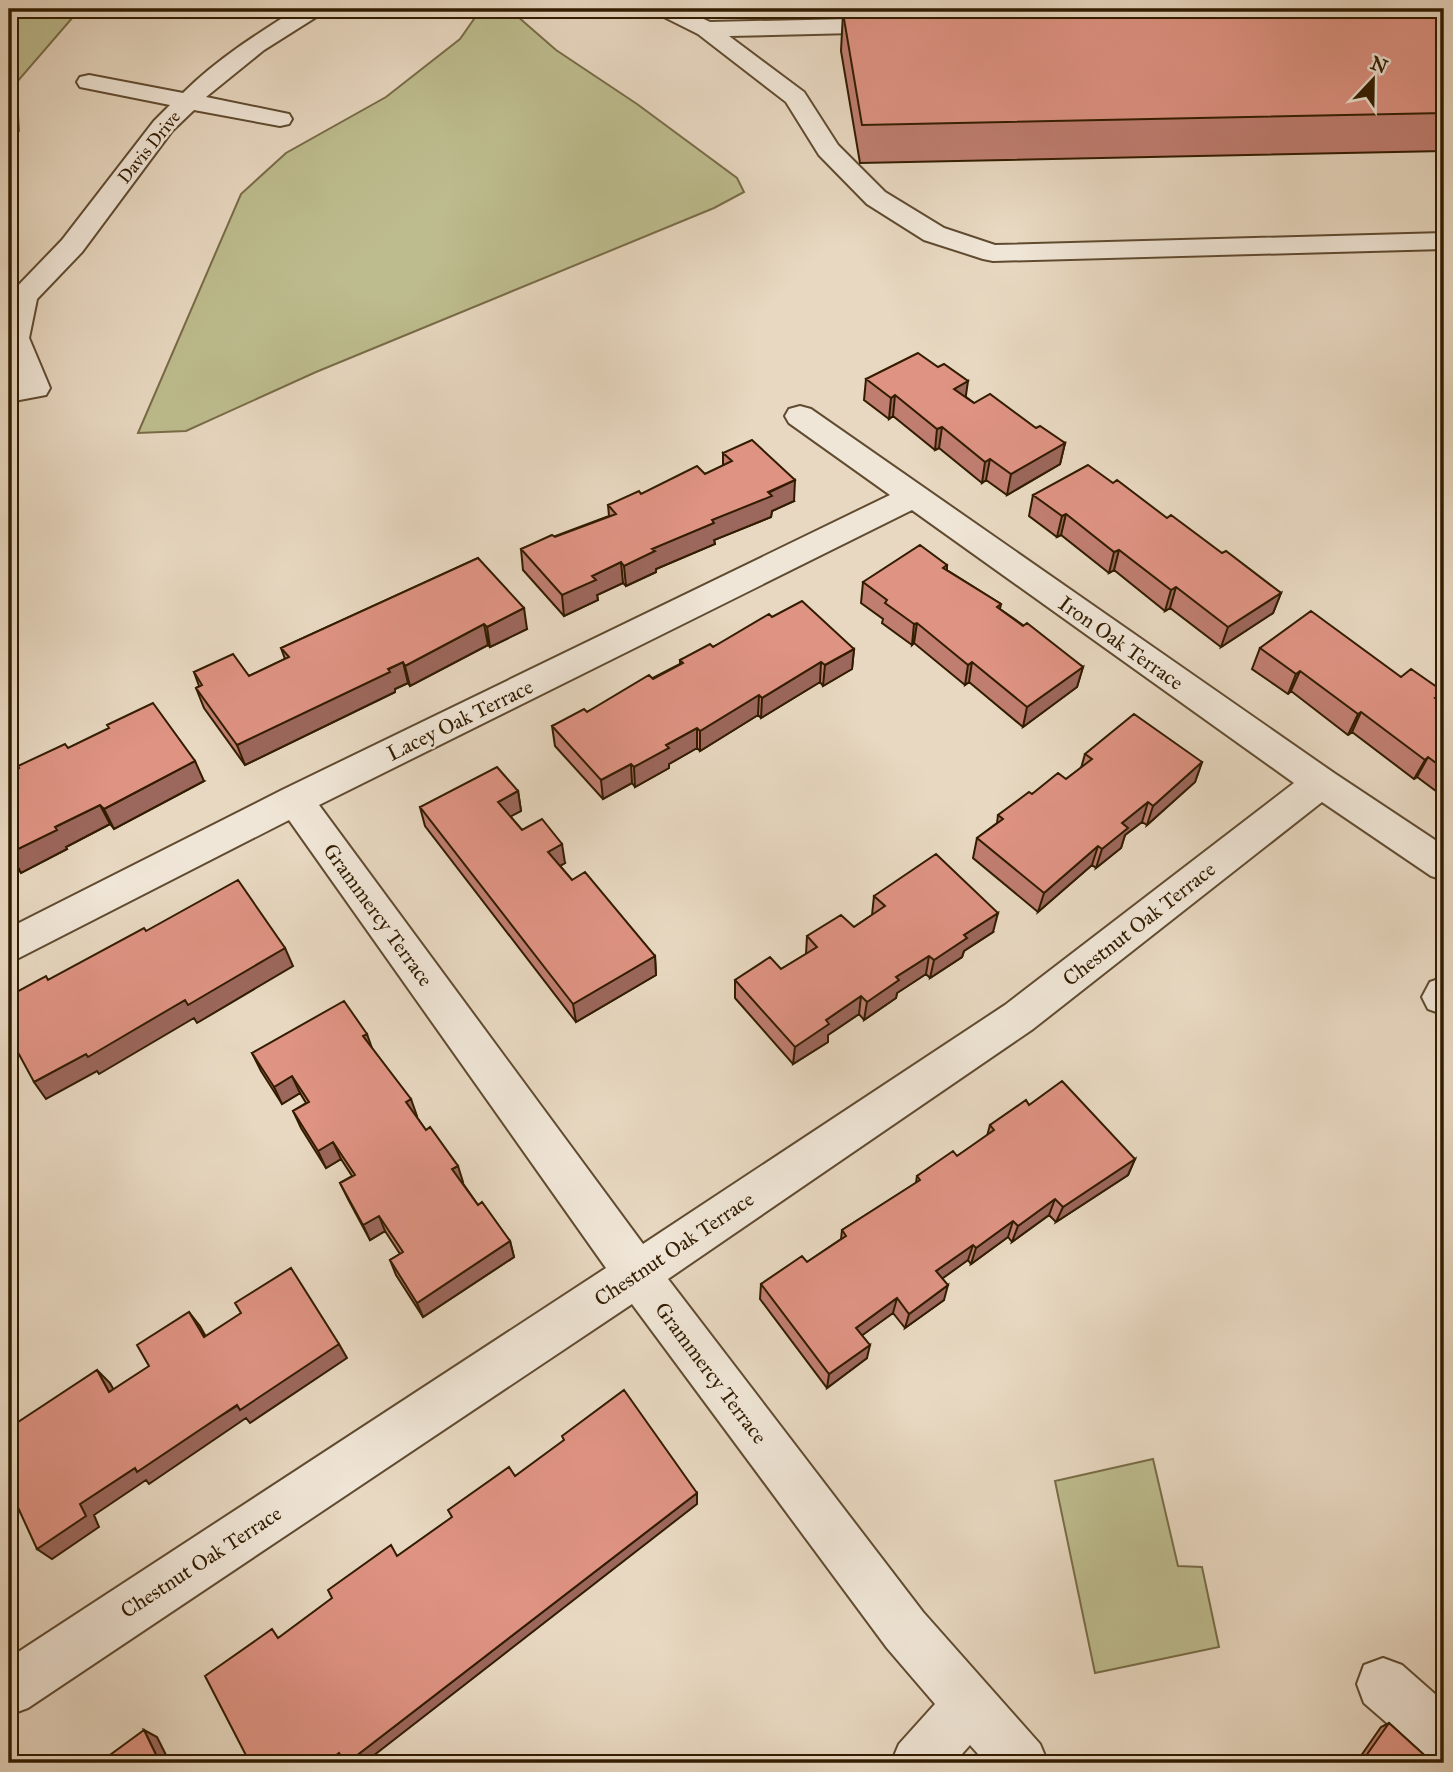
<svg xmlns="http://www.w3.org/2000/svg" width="1453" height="1772" viewBox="0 0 1453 1772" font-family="'IM FELL Great Primer',serif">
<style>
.green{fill:#bdbc8e;stroke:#786c47;stroke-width:2}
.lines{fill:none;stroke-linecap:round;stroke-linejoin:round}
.minor-casing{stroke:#604b30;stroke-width:4}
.minor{fill:#f0e6d7;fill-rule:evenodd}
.wall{fill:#c07e71;stroke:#321c00;stroke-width:2}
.shaded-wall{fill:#9c675c;stroke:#321c00;stroke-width:2}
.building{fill:#df9383;stroke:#321c00;stroke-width:2}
.labels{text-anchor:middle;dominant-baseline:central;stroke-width:5;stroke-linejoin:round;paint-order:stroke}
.far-street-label{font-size:18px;fill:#321c00;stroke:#f0e6d7}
.street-label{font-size:21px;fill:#321c00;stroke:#f0e6d7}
</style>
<rect width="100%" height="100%" fill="#e8d8c1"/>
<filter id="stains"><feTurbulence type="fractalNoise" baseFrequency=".00286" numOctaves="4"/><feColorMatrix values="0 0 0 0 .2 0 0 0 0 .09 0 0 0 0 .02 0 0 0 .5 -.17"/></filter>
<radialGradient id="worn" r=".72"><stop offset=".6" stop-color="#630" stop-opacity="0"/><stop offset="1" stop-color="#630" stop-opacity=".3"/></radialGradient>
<!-- green -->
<path class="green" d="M9 9H80L16 83 19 131 9 144Z
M481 9H509L556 50 637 104 737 178 744 192 714 208 316 372 186 431 138 433 241 194 286 153 386 97 460 39Z
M1153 1459 1178 1566 1202 1567 1219 1647 1095 1673 1055 1481Z"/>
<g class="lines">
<defs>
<path id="minor" d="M297 9H325L321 14 264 50 206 97 289 114 292 119 289 124 280 126 194 110 172 131 82 252 37 299 29 338 50 388 46 395 9 402V384L18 382 9 360V295L62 240 154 121 170 105 80 87 77 82 80 77 89 75 183 93C217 59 257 34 297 9Z
M654 9H683L710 22 896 18 904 20 908 25 904 30 896 32 729 36 804 92 838 145 885 192 944 228 995 245 1444 233V249L993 261 983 259 924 240 867 204 819 155 786 102 698 34 658 14Z
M800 406 811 409 1334 773 1444 846V880L1431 876 1322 802 1033 1029 668 1279 923 1612 1040 1744 1048 1763H986L970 1745 954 1763H891L899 1744 935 1704 887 1648 632 1304 28 1708 9 1715V1658L606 1268 289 820 9 963V928L282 790 890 495 789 423 785 416 789 409ZM912 510 1294 783 1005 1005 643 1244 319 805Z
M1444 977V1013L1442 1014 1428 1009 1422 997 1430 982Z
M1383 1658 1402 1665 1444 1702V1763L1425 1756 1364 1703 1357 1684 1364 1665Z"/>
</defs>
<!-- minor casing -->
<use href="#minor" class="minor-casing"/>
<!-- minor -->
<use href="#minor" class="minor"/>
</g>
<!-- wall -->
<path class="wall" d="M1444 9V151L860 163 841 51 843 13Z
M866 379 966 397 974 403 1036 428 1065 443 1060 464 1007 495 986 480 982 483 939 448 935 450 893 416 889 419 864 400Z
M723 453 794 501 772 511 771 517 714 540 715 544 656 569V572L626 586 623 583 597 595 598 600 564 616 523 570 521 549 609 516 608 505 705 474 723 466Z
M1113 483 1281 593 1273 613 1221 647 1170 608 1165 611 1114 570 1109 573 1061 535 1057 537 1029 516 1033 495Z
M478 558 527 629 490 647 488 645 410 686 408 683 395 689V692L245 765 204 708 196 688 199 686 194 672 249 676 285 659 281 648Z
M947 565V570L1001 604 1000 609 1083 667 1077 687 1023 727 969 682 965 685 914 643 912 645 882 623 883 619 861 603 863 582Z
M772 617 854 649 852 669 823 686 820 682 761 718 758 715 700 751 697 748 669 764V768L635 787 632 783 603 799 555 746 552 726 587 712 680 664V660L713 647Z
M1260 648 1401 677 1444 692 1439 701 1444 704V797L1417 777 1414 779 1352 732 1348 735 1291 691 1288 694 1252 669Z
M68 748 204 781 114 829 110 824 66 847 67 849 21 873 19 869 9 875V773Z
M1085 754 1202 762 1195 782 1147 825 1142 822 1125 835 1121 848 1096 868 1092 865 1038 912 973 858 977 838 997 823 998 815 1032 794 1066 779 1081 768Z
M518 791 521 811 510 816 522 830 565 863 560 866 572 880 655 956 656 975 576 1022 425 826 420 807Z
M874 896 993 932 964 951 962 957 930 978 926 974 897 993 896 998 864 1020 859 1014 828 1035V1042L793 1064 735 998V980L781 969 806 954 807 936 854 927 872 915Z
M372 1049 416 1116 478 1205 510 1241 514 1257 423 1317 396 1275 390 1260 400 1254 385 1231 370 1240 348 1199 340 1183 352 1176 341 1159 326 1168 301 1128 293 1111 306 1103 300 1093 282 1104 261 1071 252 1053Z
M1029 1105 1135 1159 1128 1175 1056 1222 1049 1215 1012 1242 1008 1237 971 1264 968 1260 942 1278 944 1300 905 1328 893 1313 862 1335 867 1358 827 1388 760 1299 761 1284 807 1262 841 1239 842 1230 916 1183 917 1176 957 1156 987 1136 990 1125Z
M1389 1723 1433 1763H1356L1381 1727Z"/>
<!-- shaded-wall -->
<path class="shaded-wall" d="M968 381 965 402 954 389Z
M895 395 893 416 889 419 891 398Z
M942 427 939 448 935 450 937 429Z
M1065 443 1060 464 1007 495 1011 474Z
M990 459 986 480 982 483 985 462Z
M795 480 794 501 772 511 771 517 714 540 715 544 656 569V572L626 586 624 566 652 549Z
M1066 514 1061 535 1057 537 1062 516Z
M1119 550 1114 570 1109 573 1114 552Z
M621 562 623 583 597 595 598 600 564 616 562 595 592 576Z
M1176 587 1170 608 1165 611 1171 590Z
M1281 593 1273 613 1221 647 1228 627Z
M524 608 527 629 490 647 487 627Z
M917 623 914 643 912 645 914 624Z
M484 624 488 645 410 686 405 666Z
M854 649 852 669 823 686 825 665Z
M403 662 408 683 395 689V692L245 765 237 745Z
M821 662 820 682 761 718 762 698Z
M972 662 969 682 965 685 968 665Z
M1083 667 1077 687 1023 727 1027 707Z
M1300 671 1291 691 1288 694 1296 674Z
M759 695 758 715 700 751V731Z
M1361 712 1352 732 1348 735 1358 714Z
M697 728V748L669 764V768L635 787 634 767 666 745Z
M1428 757 1417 777 1414 779 1425 760Z
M195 761 204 781 114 829 104 809Z
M1202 762 1195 782 1147 825 1153 806Z
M631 764 632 783 603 799 601 780Z
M518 791 521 811 502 821 498 802Z
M1148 802 1142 822 1125 835 1121 848 1096 868 1102 849 1122 823Z
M100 805 110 824 66 847 67 849 21 873 10 853 55 827Z
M562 844 565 863 551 871 548 852Z
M1098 846 1092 865 1038 912 1044 893Z
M9 853 19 869 9 875Z
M998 913 993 932 964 951 962 957 930 978 934 960 964 935Z
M285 948 293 966 197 1023 194 1018 99 1074 97 1071 46 1099 34 1082 185 1000Z
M655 956 656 975 576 1022 573 1004Z
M929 956 926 974 897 993 896 998 864 1020 867 1002 896 977Z
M861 996 859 1014 828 1035V1042L793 1064 795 1047 826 1020Z
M367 1034 373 1051 363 1036Z
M292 1076 300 1093 282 1104 274 1087Z
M411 1099 417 1116 412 1119 406 1102Z
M333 1142 341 1159 326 1168 318 1151Z
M1135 1159 1128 1175 1056 1222 1063 1207Z
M458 1166 463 1182 457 1185 452 1169Z
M1055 1199 1049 1215 1012 1242 1018 1226Z
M379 1216 385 1231 370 1240 363 1225Z
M1013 1221 1008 1237 971 1264 976 1248Z
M510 1241 514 1257 423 1317 417 1303Z
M973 1245 968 1260 932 1286 936 1271Z
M948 1285 944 1300 905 1328 909 1314Z
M897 1298 893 1313 853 1342 856 1328Z
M189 1312 200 1326 214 1351 204 1337Z
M339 1344 347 1358 250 1423 246 1418 149 1484 146 1480 94 1515 99 1527 52 1559 37 1549 80 1504 135 1468Z
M870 1345 867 1358 827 1388 829 1374Z
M97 1370 110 1383 122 1405 109 1392Z
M697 1493V1504L364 1763H347Z
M144 1730 157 1737 170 1763H160Z
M339 1753 348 1760 343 1763H326Z"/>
<!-- building -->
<path class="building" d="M1087 9H1444V113L862 125 843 13Z
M918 353 938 367 944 364 968 381 954 389 974 403 990 394 1036 428 1040 426 1065 443 1011 474 990 459 985 462 942 427 937 429 895 395 891 398 866 379Z
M752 440 795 480 768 492 772 496 712 520 714 523 652 549 655 551 624 566 621 562 592 576 596 580 562 595 521 549 552 535 555 537 616 514 608 505 639 491 641 494 697 466 705 474 732 461 723 453Z
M1088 465 1113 483 1117 480 1167 518 1171 515 1222 553 1226 551 1281 593 1228 627 1176 587 1171 590 1119 550 1114 552 1066 514 1062 516 1033 495Z
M920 545 947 565 943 568 1001 604 997 607 1023 626 1027 623 1083 667 1027 707 972 662 968 665 917 623 914 624 885 603 887 600 863 582Z
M478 558 524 608 487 627 484 624 405 666 403 662 388 669 390 672 237 745 196 688 202 685 194 672 233 654 249 676 289 657 281 648Z
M802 601 854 649 825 665 821 662 762 698 759 695 700 731 697 728 666 745 669 748 634 767 631 764 601 780 552 726 584 709 587 712 649 675 653 679 683 663 680 660 710 644 713 647 769 614 772 617Z
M1311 611 1401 677 1411 669 1444 692 1435 698 1444 704V769L1428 757 1425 760 1361 712 1358 714 1300 671 1296 674 1260 648Z
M153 703 195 761 104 809 100 805 55 827 57 830 10 853 9 852V773L19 768 18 766 65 744 68 748 109 728 107 725Z
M1134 714 1202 762 1153 806 1148 802 1122 823 1128 828 1102 849 1098 846 1044 893 977 838 1003 819 998 815 1029 792 1032 794 1058 773 1066 779 1092 759 1085 754Z
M497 767 518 791 498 802 522 830 542 819 562 844 548 852 572 880 585 872 655 956 573 1004 420 807Z
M936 854 998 913 964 935 967 938 934 960 929 956 896 977 899 980 867 1002 861 996 826 1020 829 1024 795 1047 735 980 770 957 781 969 817 947 807 936 841 915 854 927 885 906 874 896Z
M238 880 285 948 188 1005 185 1000 88 1057 86 1054 34 1082 9 1036V996L46 976 48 980 144 928 146 931Z
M344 1001 367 1034 363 1036 411 1099 406 1102 426 1130 430 1127 458 1166 452 1169 478 1205 482 1202 510 1241 417 1303 390 1260 403 1252 379 1216 363 1225 340 1183 355 1175 333 1142 318 1151 293 1111 309 1102 292 1076 274 1087 252 1053Z
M1062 1081 1135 1159 1063 1207 1055 1199 1018 1226 1013 1221 976 1248 973 1245 936 1271 948 1285 909 1314 897 1298 856 1328 870 1345 829 1374 761 1284 802 1256 807 1262 846 1236 842 1230 920 1180 917 1176 953 1151 957 1156 994 1130 990 1125 1026 1100 1029 1105Z
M291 1268 339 1344 240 1410 237 1405 137 1472 135 1468 80 1504 86 1516 37 1549 9 1488V1428L97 1370 109 1392 149 1366 137 1345 189 1312 204 1337 241 1313 235 1303Z
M624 1390 697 1493 347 1763H345L339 1753 326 1763H250L205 1676 272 1629 278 1638 332 1598 328 1590 391 1545 397 1556 452 1517 448 1510 509 1467 515 1476 564 1440 562 1436Z
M1389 1723 1433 1763H1361Z
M144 1730 160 1763H99Z"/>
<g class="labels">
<!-- far-street labels -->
<g class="far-street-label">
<text transform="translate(149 147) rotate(-51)">Davis Drive</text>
</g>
<!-- street labels -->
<g class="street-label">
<text transform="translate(1121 643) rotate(35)">Iron Oak Terrace</text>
<text transform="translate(460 720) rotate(-26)">Lacey Oak Terrace</text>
<text transform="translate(378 915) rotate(54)">Grammercy Terrace</text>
<text transform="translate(1139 924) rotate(-38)">Chestnut Oak Terrace</text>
<text transform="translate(674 1249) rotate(-34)">Chestnut Oak Terrace</text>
<text transform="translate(711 1373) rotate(53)">Grammercy Terrace</text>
<text transform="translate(201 1562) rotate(-33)">Chestnut Oak Terrace</text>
</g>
</g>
<!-- margin -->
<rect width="1453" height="1772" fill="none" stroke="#e8d8c1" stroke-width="35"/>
<rect x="10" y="10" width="1432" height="1751" fill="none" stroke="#321c00" stroke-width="3.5"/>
<rect x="18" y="18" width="1418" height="1737" fill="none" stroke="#321c00" stroke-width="2"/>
<!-- north arrow -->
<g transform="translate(1373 80) rotate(22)" stroke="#f0e6d7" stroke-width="5" paint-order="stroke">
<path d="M0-5L12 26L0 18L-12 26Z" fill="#321c00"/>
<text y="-10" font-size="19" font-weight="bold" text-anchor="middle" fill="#321c00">N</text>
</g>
<rect width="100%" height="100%" filter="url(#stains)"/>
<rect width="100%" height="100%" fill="url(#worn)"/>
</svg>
